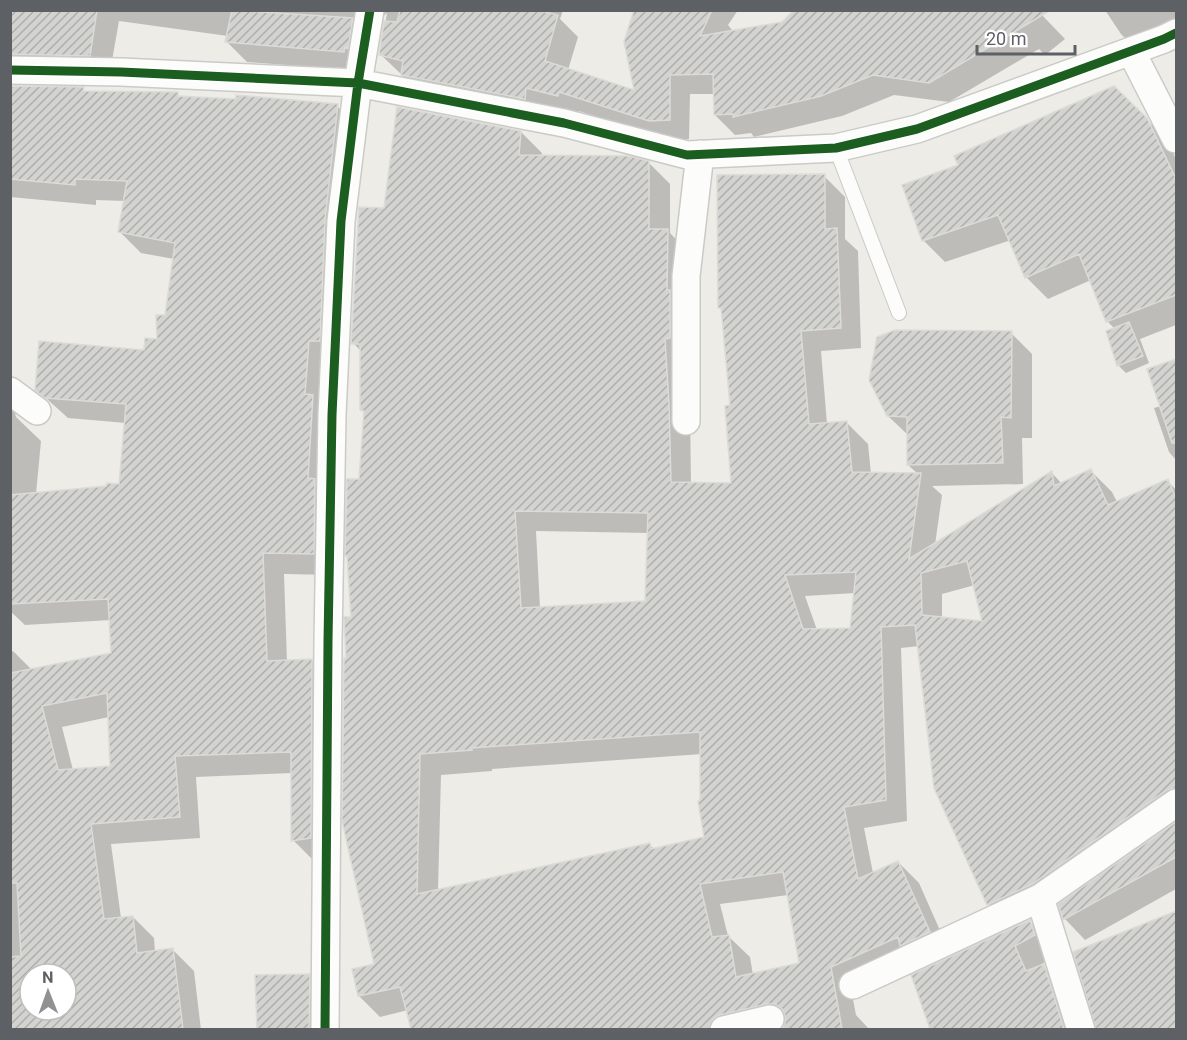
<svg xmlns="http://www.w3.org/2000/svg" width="1187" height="1040" viewBox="0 0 1187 1040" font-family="Roboto,sans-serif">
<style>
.shadow{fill:#0003;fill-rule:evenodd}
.building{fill:url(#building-hatch);stroke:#dcdbd6;stroke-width:1.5;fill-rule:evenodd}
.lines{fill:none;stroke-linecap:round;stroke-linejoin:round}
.service-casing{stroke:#cacac9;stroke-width:16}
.minor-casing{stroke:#cacac9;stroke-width:30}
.service{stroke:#fcfcfb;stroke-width:14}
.minor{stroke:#fcfcfb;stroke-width:27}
.cycleway-casing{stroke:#fff;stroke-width:13}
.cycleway{stroke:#1b5e20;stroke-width:9}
</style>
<defs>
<pattern id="building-hatch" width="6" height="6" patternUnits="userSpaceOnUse" patternTransform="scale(1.5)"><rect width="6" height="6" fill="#d3d3d0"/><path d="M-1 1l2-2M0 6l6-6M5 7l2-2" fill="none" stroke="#aeafac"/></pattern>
</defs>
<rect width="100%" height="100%" fill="#edece7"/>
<!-- shadow -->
<path class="shadow" d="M10 10H563L560 19 578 37 568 70 636 92 635 10H738L728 25 732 30 731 32 1041 14 1065 39 1045 55 1039 49 949 102 894 95 842 116 754 137 751 133 735 135 715 115V94H690L689 139 670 141 579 111 578 115 423 95 380 54 387 13 377 21 364 71 247 62 227 42 228 36 119 21 110 72 10 63Z
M1105 10H1176V32L1141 54 1121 34Z
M1114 87 1169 142 1176 160V325L1140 339 1149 363 1126 373 1119 366 1108 332 1115 329 1107 321 1091 280 1048 299 1026 277 1011 240 945 262 923 240 959 166Z
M10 92 177 94 181 97 337 106 358 127 334 575 284 574 287 662 312 661 333 682 314 861 293 840 292 773 196 777 200 838 111 844 121 918 133 917 154 938 155 952 173 950 194 971 201 1030H10V652L13 651 32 670 113 654 111 620 25 625 10 611V394L16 417 41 441 36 494 121 485 126 423 68 418 37 390 146 351 159 341 166 316 174 259 141 253 120 232 125 201 96 200V205L10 197ZM109 717 112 767 73 770 62 727ZM30 974H66V1010H30Z
M521 132 542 153 541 157 649 163 670 184V233L688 252 691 484 733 485 731 407 723 311 720 308 824 176 845 197V239L858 251 861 348 821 351 827 424 847 423 868 444 871 474H918L908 465 909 436 888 416 1011 333 1032 354V438H1022L1023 484 932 486 942 495 935 545 1052 473 1062 484 1091 471 1112 492 1117 502 1168 481 1176 490V819L1010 925 989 904 936 788 919 646 901 648 907 821 864 828 873 873 898 862 919 883 950 953 851 989 856 1015 870 1030H783L786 1025 766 1030H412L408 1010 380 1017 359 996 375 966 348 659 352 618 365 413 361 409 362 352 353 343 386 210ZM536 531 649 533 647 603 540 608ZM975 585 984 623 942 618V594ZM855 593 852 629 817 630 805 596ZM702 754 701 802 705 838 655 850 649 844 438 890 441 775 492 771V769ZM788 895 800 964 753 975 750 957 728 936 720 904Z
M1176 360V460L1169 452 1154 408 1161 406 1149 370Z
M1176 824V889L1085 940 1065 919 1060 905Z
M1176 913V1030H1098L1075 953Z
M1030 922 1051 943 1055 956 1042 964 1065 987 1078 1030H931L913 976Z
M294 976 315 997 317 1030H246L258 1028Z"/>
<!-- building -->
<path class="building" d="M10 10H97L90 56 10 54Z
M232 10 353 18 348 48 345 47 344 52 225 42Z
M400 10H537L558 15 545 61 634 90 624 42 634 10H712L700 36 782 22 794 10H1051L929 83 873 75 821 96 733 117V114L714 115 713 74 670 75V120L649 121 559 92 558 96 526 88 525 99 401 75 403 61 379 55 384 21 397 22Z
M10 86 84 87 83 91 178 92V96L236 99V95L338 104 325 220 320 341H309L305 394 313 395 308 478 315 479 314 554 263 553 267 661 312 659 311 838 291 841V752L175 756 180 817 91 824 104 919 133 916 137 953 173 948 183 1029H10V957L21 956 17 883H10V673L111 653 108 599 10 604V495L106 486 107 483 119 484 126 404 45 398 35 390 39 341 144 350 145 338 157 339 156 315H165L175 243 118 232 127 181 75 179V185L10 179ZM107 693 110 766 58 770 42 706ZM30 974H66V1010H30Z
M1114 86 1147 118 1176 179V295L1106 322 1079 254 1025 278 998 215 922 241 902 185 958 165 954 156Z
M397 107 521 131 519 155 629 156 649 161V229H668L667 290H670V338L665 339 669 405 671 482 731 483 725 406 730 405 721 308H718L717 175 825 174V229L837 228 841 328 801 331 809 424 847 421 852 472 921 473 909 559 1052 471 1054 486 1091 469 1108 505 1168 479 1176 499V788L1167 790 1032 884 987 905 934 788 915 625 881 627 886 800 844 807 858 879 898 861 930 932 900 946 898 937 831 967 842 1029H782L785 1023V1016L782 1009 775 1004H767L720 1015 713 1019 709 1029H411L400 987 358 996 352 969 374 964 342 821 344 658H346L344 617H351L347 556H345L347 479H359L364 411 360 410V344H351L359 207 384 208ZM515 511 648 513 645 601 521 608ZM967 561 982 621 922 615 921 573ZM856 572 850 628 803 629 785 575ZM700 732V800L698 801 704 837 651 849 650 843 417 894 420 754 472 750 471 748ZM783 872 799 963 736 977 729 935 712 937 700 884Z
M1129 322 1143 356 1117 366 1106 331Z
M895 330 1012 331 1011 418 1001 417 1003 463 907 465V417L887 416 869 380 877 337Z
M1176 359V443H1172L1147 369Z
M1176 822V857L1063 920 1058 904Z
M1176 911V1029H1096L1073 952Z
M1030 920 1035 935 1015 946 1026 971 1044 964 1064 1029H930L911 975Z
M310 974 309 1029H257L255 975Z"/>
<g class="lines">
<defs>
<path id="service" d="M836 148 899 313"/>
<path id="minor" d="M1131 51 1176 139
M10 70 121 72 358 83 564 123 687 155 836 148 917 129 1164 39 1176 33
M10 391 37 411
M686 421V276L700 154
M1040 898 1081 1030
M853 985 1040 898 1176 803
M325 1030 328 641 332 415 341 221 358 83 370 10
M724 1030 770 1019"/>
</defs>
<!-- service casing -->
<use href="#service" class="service-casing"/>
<!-- minor casing -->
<use href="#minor" class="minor-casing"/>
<!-- service -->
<use href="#service" class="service"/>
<!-- minor -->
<use href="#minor" class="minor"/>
<defs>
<path id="cycleway" d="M10 70 121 72 358 83 564 123 687 155 836 148 917 129 1164 39 1176 33
M325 1030 328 641 332 415 341 221 358 83 370 10"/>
</defs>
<!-- cycleway casing -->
<use href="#cycleway" class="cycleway-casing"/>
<!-- cycleway -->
<use href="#cycleway" class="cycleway"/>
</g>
<!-- border -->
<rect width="1187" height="1040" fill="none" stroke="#5d6065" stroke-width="24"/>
<!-- north arrow -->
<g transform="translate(48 992) rotate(359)"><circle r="28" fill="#ffffff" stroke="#bebfc1" stroke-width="1.5"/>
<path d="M0-4.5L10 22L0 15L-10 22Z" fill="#8f9192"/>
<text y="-9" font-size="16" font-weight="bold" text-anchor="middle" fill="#5d6065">N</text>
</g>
<!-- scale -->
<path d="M977 45v9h98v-9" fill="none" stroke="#5d6065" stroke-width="3"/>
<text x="986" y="45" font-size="18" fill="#5d6065" stroke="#ffffff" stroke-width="4.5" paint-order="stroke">20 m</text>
</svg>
